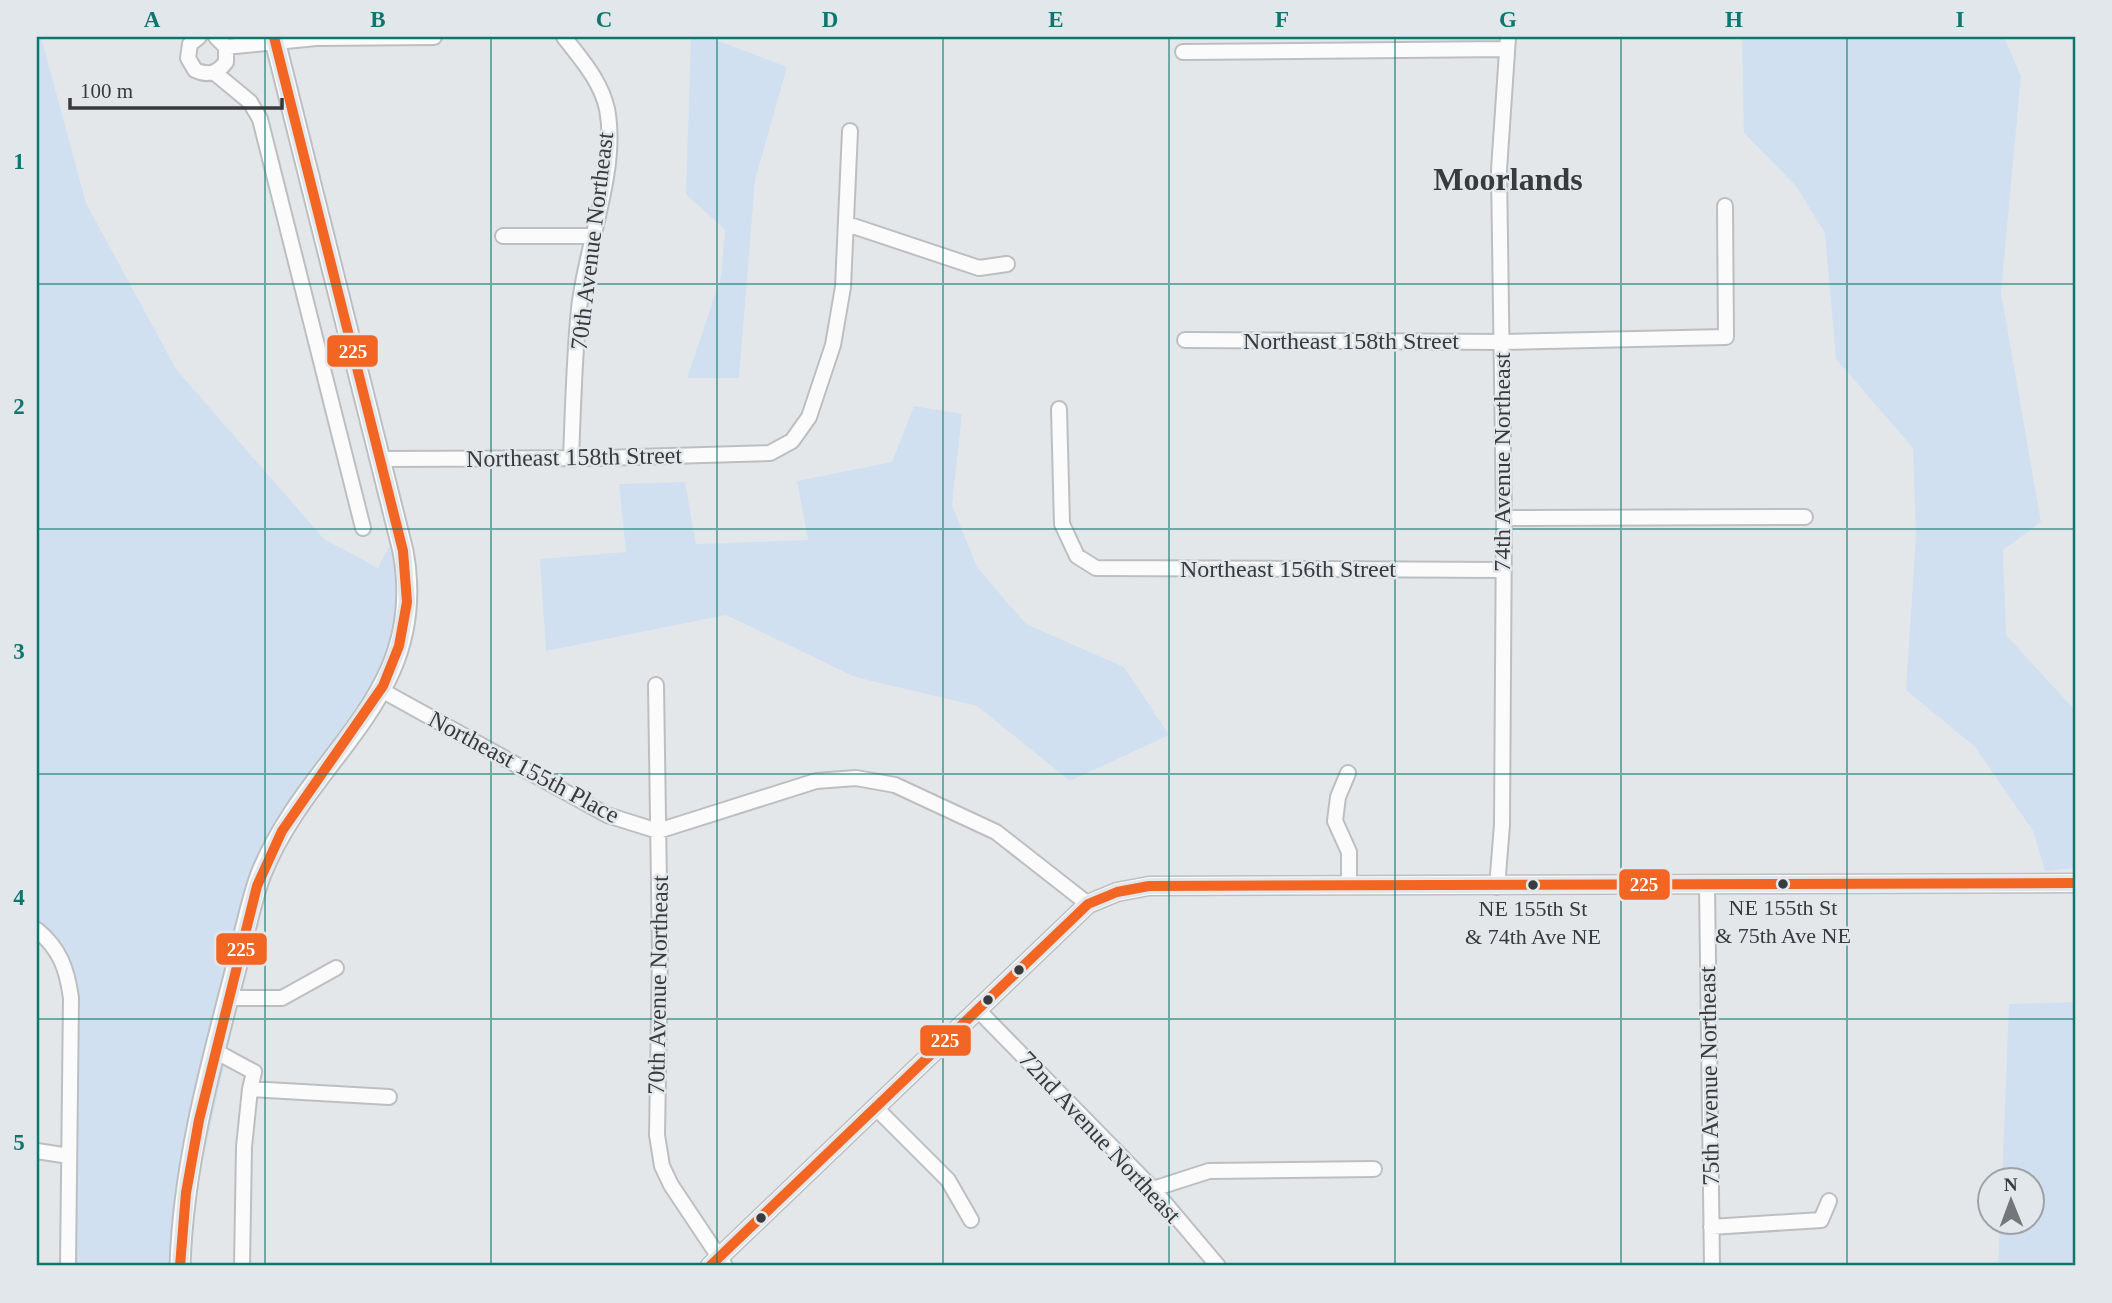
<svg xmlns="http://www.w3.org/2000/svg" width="2112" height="1303" viewBox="0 0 2112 1303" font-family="'Times New Roman',serif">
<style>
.green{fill:#d1e0f0}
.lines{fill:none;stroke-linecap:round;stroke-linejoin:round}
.minor-casing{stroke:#bcbfc1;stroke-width:18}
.tertiary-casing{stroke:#bcbfc1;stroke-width:21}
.secondary-casing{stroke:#bcbfc1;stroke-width:23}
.minor{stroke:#fbfbfc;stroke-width:14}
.tertiary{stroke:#fbfbfc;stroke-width:18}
.secondary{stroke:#fbfbfc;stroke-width:19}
.bus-1-casing{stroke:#e2e7ec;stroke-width:16}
.bus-1{stroke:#f26522;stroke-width:10}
.grid{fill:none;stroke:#0f766e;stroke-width:2;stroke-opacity:0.55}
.bus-dot{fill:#383a3c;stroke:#e2e7ec;stroke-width:2.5}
.labels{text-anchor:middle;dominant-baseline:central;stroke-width:5;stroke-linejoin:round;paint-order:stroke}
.bus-label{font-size:22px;fill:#383a3c;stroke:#e2e7ec}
.street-label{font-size:24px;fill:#383a3c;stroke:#e2e7ec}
.district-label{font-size:32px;font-weight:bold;fill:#383a3c;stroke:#e2e7ec}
.line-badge{stroke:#e2e7ec;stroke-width:2.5}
.badge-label{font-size:19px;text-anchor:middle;font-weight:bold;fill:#fff}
.neatline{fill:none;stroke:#0f766e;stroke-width:2.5}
.grid-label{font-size:23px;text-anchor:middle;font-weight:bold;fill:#0f766e}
</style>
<rect width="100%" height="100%" fill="#e4e7ea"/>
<!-- green -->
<path class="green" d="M37 37H41L86 203 176 369 324 539 378 568 401 523 415 579 412 636 383 691 344 747 267 875 187 1231V1266H68L67 971 37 930Z
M691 37H708L787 67 755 180 739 378H687L721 277 725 230 686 194Z
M1742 37H2004L2021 76 2001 292 2041 522 2003 550 2006 635 2075 710V868L2045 871 2033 831 1975 747 1906 690 1916 534 1913 448 1836 359 1825 233 1796 186 1744 133Z
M914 406 962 414 952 505 977 567 1026 624 1124 667 1169 735 1070 781 977 706 855 677 726 615 546 651 540 559 626 552 619 484 685 482 696 544 808 540 797 481 892 462Z
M2075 1002V1266H1998L2000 1223 2032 1222V1180H2002L2009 1004Z"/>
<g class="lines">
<defs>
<path id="minor" d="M199 37 190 44 188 58 195 70C208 76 217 74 226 62V47L216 37
M564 37C581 59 601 81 607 109 619 171 585 247 579 309 574 359 573 409 571 459
M226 47 316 38 434 37
M1183 52 1506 49
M215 73 250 102 260 119 363 528
M847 224 979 268 1007 264
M503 236H591
M1185 340 1501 342 1726 337 1725 206
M1059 409 1062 524 1077 556 1096 568 1502 570
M378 459 602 458 770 453 792 441 809 417 833 345 843 287 850 131
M1504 518 1805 517
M656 685 660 952 657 1135 662 1166 671 1185 725 1266
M383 691 607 815 658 831 816 781 856 778 895 785 996 832 1088 904
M1348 773 1338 797 1335 821 1349 852V886
M1707 886 1712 1266
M1497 887 1502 825 1504 518 1499 170 1508 37
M37 930C60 949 67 969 71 998L68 1266
M228 998H282L336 968
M978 1010 1153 1189 1218 1266
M215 1051 254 1072 250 1089 389 1097
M876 1108 948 1180 971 1220
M37 1151 69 1156
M1153 1189 1209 1171 1374 1169
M1711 1227 1821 1220 1829 1201
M242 1266 244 1147 250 1089"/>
<path id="tertiary" d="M710 1266 1088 904 1117 892 1149 886 2075 883"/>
<path id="secondary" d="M180 1266C183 1168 209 1071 234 976 243 943 249 906 261 874 310 752 430 698 403 551L274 37"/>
</defs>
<!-- minor casing -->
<use href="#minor" class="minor-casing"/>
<!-- tertiary casing -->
<use href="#tertiary" class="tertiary-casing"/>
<!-- secondary casing -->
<use href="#secondary" class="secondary-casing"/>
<!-- minor -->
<use href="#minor" class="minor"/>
<!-- tertiary -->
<use href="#tertiary" class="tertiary"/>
<!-- secondary -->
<use href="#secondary" class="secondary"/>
<defs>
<path id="bus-1" d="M180 1266 186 1193 199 1120 257 886 282 831 383 686 399 646 407 602 403 551 274 37
M710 1266 1088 904 1117 892 1149 886 2075 883"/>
</defs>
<!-- bus-1 casing -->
<use href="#bus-1" class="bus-1-casing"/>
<!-- bus-1 -->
<use href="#bus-1" class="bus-1"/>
</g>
<!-- grid -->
<path class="grid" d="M265 37V1266M491 37V1266M717 37V1266M943 37V1266M1169 37V1266M1395 37V1266M1621 37V1266M1847 37V1266M37 284H2075M37 529H2075M37 774H2075M37 1019H2075"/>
<!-- markers -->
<g class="bus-dot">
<circle cx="1783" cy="884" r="6"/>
<circle cx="1533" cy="885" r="6"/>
<circle cx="1019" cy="970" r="6"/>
<circle cx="988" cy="1000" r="6"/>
<circle cx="761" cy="1218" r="6"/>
</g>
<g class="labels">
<!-- bus labels -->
<g class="bus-label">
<text x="1783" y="907">NE 155th St<tspan x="1783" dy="28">&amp; 75th Ave NE</tspan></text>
<text x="1533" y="908">NE 155th St<tspan x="1533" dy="28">&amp; 74th Ave NE</tspan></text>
</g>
<!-- street labels -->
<g class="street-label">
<text transform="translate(592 241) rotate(-83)">70th Avenue Northeast</text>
<text x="1351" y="341">Northeast 158th Street</text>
<text transform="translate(574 457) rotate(-1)">Northeast 158th Street</text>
<text transform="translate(1502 462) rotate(-90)">74th Avenue Northeast</text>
<text x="1288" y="569">Northeast 156th Street</text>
<text transform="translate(524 767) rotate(28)">Northeast 155th Place</text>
<text transform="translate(658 985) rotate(-89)">70th Avenue Northeast</text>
<text transform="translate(1709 1076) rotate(-91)">75th Avenue Northeast</text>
<text transform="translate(1100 1137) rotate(47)">72nd Avenue Northeast</text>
</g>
<!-- district labels -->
<g class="district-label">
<text x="1508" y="179">Moorlands</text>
</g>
</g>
<g class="line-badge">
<rect x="326" y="334" width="53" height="34" rx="7" fill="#f26522"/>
<rect x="1618" y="868" width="53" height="33" rx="7" fill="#f26522"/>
<rect x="215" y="932" width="53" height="34" rx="7" fill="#f26522"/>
<rect x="919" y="1024" width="53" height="33" rx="7" fill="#f26522"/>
</g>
<g class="badge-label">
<text x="353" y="358">225</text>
<text x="1644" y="891">225</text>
<text x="241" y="956">225</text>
<text x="945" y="1047">225</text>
</g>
<!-- border -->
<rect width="2112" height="1303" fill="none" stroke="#e2e7ec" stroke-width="77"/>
<!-- north arrow -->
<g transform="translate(2011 1201) rotate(359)"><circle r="33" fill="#e2e7ec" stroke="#9ea2a6" stroke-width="2"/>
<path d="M0-5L12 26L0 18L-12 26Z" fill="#747779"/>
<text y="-10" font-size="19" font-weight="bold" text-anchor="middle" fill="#383a3c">N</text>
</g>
<!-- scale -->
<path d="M70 98v10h212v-10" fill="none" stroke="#383a3c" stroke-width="3.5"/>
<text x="80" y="98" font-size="21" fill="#383a3c" stroke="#e2e7ec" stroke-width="5" paint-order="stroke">100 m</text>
<rect x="38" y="38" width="2036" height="1226" class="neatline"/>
<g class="grid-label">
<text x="152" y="27">A</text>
<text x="378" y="27">B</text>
<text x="604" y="27">C</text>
<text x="830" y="27">D</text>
<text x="1056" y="27">E</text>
<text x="1282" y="27">F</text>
<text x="1508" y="27">G</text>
<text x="1734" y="27">H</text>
<text x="1960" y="27">I</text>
<text x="19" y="169">1</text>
<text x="19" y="414">2</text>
<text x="19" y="659">3</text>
<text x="19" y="905">4</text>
<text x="19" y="1150">5</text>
</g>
</svg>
